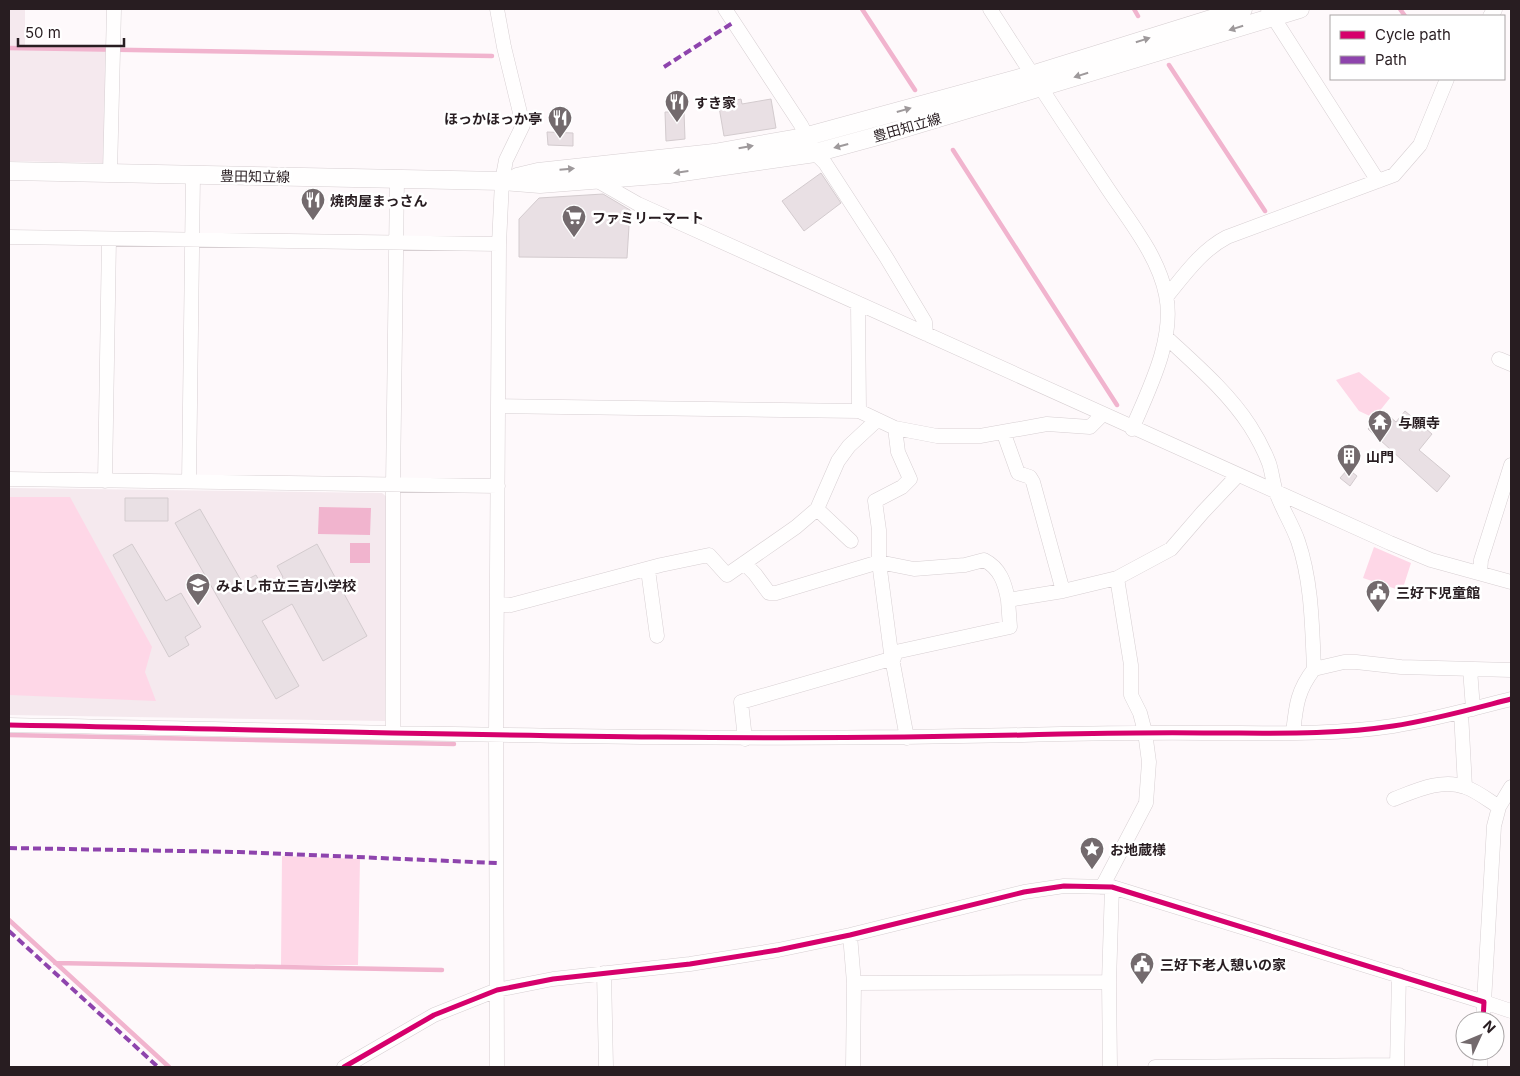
<svg xmlns="http://www.w3.org/2000/svg" width="1520" height="1076" viewBox="0 0 1520 1076" font-family="Inter,'Noto Sans JP',sans-serif">
<style>
.built{fill:#f5e9ee}
.green{fill:#fed7e7}
.water{fill:#f1b4ce}
.lines{fill:none;stroke-linecap:round;stroke-linejoin:round}
.stream{stroke:#f1b4ce;stroke-width:4.5}
.building{fill:#e9e0e4;stroke:#d3cbce}
.minor-casing{stroke:#d7cfd2;stroke-width:15}
.major-casing{stroke:#d7cfd2;stroke-width:19}
.minor{stroke:#fffefe;stroke-width:14}
.major{stroke:#fffefe;stroke-width:18}
.quiet{stroke:#8e44ad;stroke-width:4;stroke-dasharray:8 4;stroke-linecap:butt}
.cycleway-casing{stroke:#fff;stroke-width:8}
.cycleway{stroke:#d6006c;stroke-width:5}
.oneway{fill:#9e999b}
.labels{text-anchor:middle;dominant-baseline:central;stroke-width:5;stroke-linejoin:round;paint-order:stroke}
.poi-label{font-size:14px;font-weight:bold;fill:#281d21;stroke:#fff;text-anchor:start}
.street-label{font-size:14px;fill:#281d21;stroke:#fff}
</style>
<rect width="100%" height="100%" fill="#fef9fb"/>
<!-- built -->
<path class="built" d="M9 9H25V45L108 49 106 159 103 163 9 161Z
M9 488 382 493 388 498 385 721 9 715Z"/>
<!-- green -->
<path class="green" d="M1359 372 1390 398 1374 418 1359 411 1336 380Z
M9 497H70L152 647 145 672 156 701 9 695Z
M1374 547 1411 563 1402 591 1363 578Z
M282 856 360 859 358 965H281Z"/>
<!-- water -->
<path class="water" d="M319 507 371 508 370 535 318 534Z
M350 543H370V563H350Z"/>
<g class="lines">
<!-- stream -->
<path class="stream" d="M862 9 915 90
M1134 9 1138 16
M1400 9 1405 16
M9 48 492 56
M1169 65 1265 211
M953 150 1117 405
M9 735 454 744
M9 920 169 1067
M55 963 442 970"/>
</g>
<!-- building -->
<path class="building" d="M741 99 742 104 771 99 776 128 724 136 719 107H724V103Z
M665 112H684L685 139 666 141Z
M547 132 573 133V146L548 145Z
M821 173 841 203 804 231 782 201Z
M603 194 630 210 627 258 519 257V219L539 198Z
M1383 411 1396 422 1405 411 1432 434 1419 450 1450 476 1437 492 1368 429Z
M1348 469 1357 476 1350 486 1340 478Z
M125 498H168V521H125Z
M200 509 242 582 256 575 263 588 283 577 277 566 317 544 367 636 323 661 292 604 262 621 299 686 276 699 175 523Z
M132 544 166 601 181 593 201 627 185 637 189 645 169 657 113 555Z"/>
<g class="lines">
<defs>
<path id="minor" d="M497 9 504 47 523 125 506 160 502 181 499 244 496 736 497 1067
M725 9 801 125 815 153 825 163 886 257 925 322 926 334
M990 9C1027 67 1065 125 1104 183 1126 217 1158 254 1166 295 1175 339 1149 389 1132 429
M1268 9 1378 181
M1490 16 1495 10 1492 9
M110 173 114 9
M596 180 638 204 1390 543 1431 560 1511 582
M9 237 499 244
M1167 296C1185 274 1202 250 1227 237L1394 175 1420 145 1447 79
M858 303 859 411
M1166 337C1195 364 1228 392 1250 426 1257 437 1264 450 1269 463 1272 472 1273 483 1276 492 1282 509 1292 524 1298 541 1312 582 1312 626 1314 669L1344 662H1356L1401 667 1511 670
M1499 359 1511 364
M498 406 859 411 895 428 937 436H980L1047 424 1090 427 1102 415
M895 428 898 452 910 479 902 487 875 501 879 530V562L891 653 907 738
M1004 434 1018 473 1030 477 1033 482 1063 591
M9 479 498 486
M105 481 109 239
M189 482 193 175
M817 509 851 541
M744 563 755 574 769 593H776L879 562 914 569 965 565 984 560C1000 568 1005 583 1008 600
M648 570 657 636
M1480 573 1481 560 1511 465
M498 604 511 605 661 565 709 555 727 575 796 527 817 509 838 461 849 446 877 420
M891 653 1010 627 1008 600 1063 591 1117 578 1171 549 1203 512 1238 475
M1470 669 1473 709
M1461 712 1465 787
M9 725C359 731 710 744 1061 734 1111 733 1161 732 1212 733 1272 733 1334 735 1393 726 1433 720 1472 709 1511 699
M393 732V486L397 179
M1293 733C1296 706 1297 691 1314 669
M745 739 741 702 894 658
M1511 787 1499 807 1494 826 1484 1002 1511 1011
M1394 799C1415 791 1442 778 1465 787 1477 791 1488 800 1499 807
M1102 887 1146 803 1149 762 1145 732 1140 713 1131 695V665L1117 578
M850 935 854 983 853 1067
M604 973 606 1067
M854 983 1109 982
M344 1067 434 1015 497 990 553 979 690 964 778 950 850 935 1024 892 1064 886 1112 887 1484 1002 1483 1021
M1110 1067 1109 982 1112 887
M1155 1067 1397 1065
M1397 1067 1399 975
M1480 1067 1481 1051"/>
<path id="major" d="M9 171 502 181 540 184 669 174 815 153 892 132 1300 9
M517 177 538 172 714 153 804 137 1031 75 1243 9"/>
</defs>
<!-- minor casing -->
<use href="#minor" class="minor-casing"/>
<!-- major casing -->
<use href="#major" class="major-casing"/>
<!-- minor -->
<use href="#minor" class="minor"/>
<!-- major -->
<use href="#major" class="major"/>
<!-- quiet -->
<path class="quiet" d="M664 67 734 22
M9 848 239 852 497 863
M9 931 158 1067"/>
<defs>
<path id="cycleway" d="M9 725C359 731 710 744 1061 734 1111 733 1161 732 1212 733 1272 733 1334 735 1393 726 1433 720 1472 709 1511 699
M344 1067 434 1015 497 990 553 979 690 964 778 950 850 935 1024 892 1064 886 1112 887 1484 1002 1483 1021"/>
</defs>
<!-- cycleway casing -->
<use href="#cycleway" class="cycleway-casing"/>
<!-- cycleway -->
<use href="#cycleway" class="cycleway"/>
</g>
<!-- one-way arrows -->
<defs><path id="oneway-solid" d="M-6-.8H1V-3.2L6.5 0L1 3.2V.8H-6Z" transform="scale(1.25)"/></defs>
<g class="oneway">
<use href="#oneway-solid" transform="translate(1236 28) rotate(163)"/>
<use href="#oneway-solid" transform="translate(1143 40) rotate(-17)"/>
<use href="#oneway-solid" transform="translate(1081 75) rotate(163)"/>
<use href="#oneway-solid" transform="translate(904 110) rotate(-16)"/>
<use href="#oneway-solid" transform="translate(841 146) rotate(165)"/>
<use href="#oneway-solid" transform="translate(746 147) rotate(-10)"/>
<use href="#oneway-solid" transform="translate(567 169) rotate(-5)"/>
<use href="#oneway-solid" transform="translate(681 172) rotate(172)"/>
</g>
<!-- icons -->
<defs>
<symbol id="restaurant-pin" viewBox="-11 -11 22 30"><path d="M0 17L-7.5 6A9.5 9.5 0 1 1 7.5 6Z" fill="#736a6d" stroke="#fff"/><path d="M-5-6h1v4h1v-4h1v4h1v-4h1v5L-1.5 .5V6h-2V.5L-5-1ZM5-6V6H3V1.5H1.5Q1.5-4 5-6Z" fill="#fff"/></symbol>
<symbol id="supermarket-pin" viewBox="-11 -11 22 30"><path d="M0 17L-7.5 6A9.5 9.5 0 1 1 7.5 6Z" fill="#736a6d" stroke="#fff"/><path d="M-6-5.5h2.5l.6 2H6L4.5 2H-2.5L-4.4-4H-6ZM-1.5 3.2a1.3 1.3 0 1 0 .1 0ZM3 3.2a1.3 1.3 0 1 0 .1 0Z" fill="#fff"/></symbol>
<symbol id="temple-pin" viewBox="-11 -11 22 30"><path d="M0 17L-7.5 6A9.5 9.5 0 1 1 7.5 6Z" fill="#736a6d" stroke="#fff"/><path d="M0-6L5-2H3V0L6.5 2.5H4V6H1.5V3h-3V6H-4V2.5H-6.5L-3 0V-2H-5Z" fill="#fff"/></symbol>
<symbol id="building-pin" viewBox="-11 -11 22 30"><path d="M0 17L-7.5 6A9.5 9.5 0 1 1 7.5 6Z" fill="#736a6d" stroke="#fff"/><path d="M-4-6H4V6H1V3H-1V6H-4ZM-2.5-4.3h1.7v1.8h-1.7ZM.8-4.3h1.7v1.8H.8ZM-2.5-1h1.7V.8h-1.7ZM.8-1h1.7V.8H.8Z" fill="#fff"/></symbol>
<symbol id="school-pin" viewBox="-11 -11 22 30"><path d="M0 17L-7.5 6A9.5 9.5 0 1 1 7.5 6Z" fill="#736a6d" stroke="#fff"/><path d="M0-5L7-2L0 1L-7-2ZM-4 1L0 2.5L4 1V4Q0 6-4 4Z" fill="#fff"/></symbol>
<symbol id="civic-pin" viewBox="-11 -11 22 30"><path d="M0 17L-7.5 6A9.5 9.5 0 1 1 7.5 6Z" fill="#736a6d" stroke="#fff"/><path d="M-.6-6.5H3V-4.5H.6V-3L4-1V1h2V6H-6V1h2V-1L-.6-3ZM-1.2 2.5V6h2.4V2.5Z" fill="#fff"/></symbol>
<symbol id="sight-pin" viewBox="-11 -11 22 30"><path d="M0 17L-7.5 6A9.5 9.5 0 1 1 7.5 6Z" fill="#736a6d" stroke="#fff"/><path d="M0-6L1.8-2.2L6-1.7L2.9 1.2L3.7 5.4L0 3.3L-3.7 5.4L-2.9 1.2L-6-1.7L-1.8-2.2Z" fill="#fff"/></symbol>
</defs>
<g fill-rule="evenodd">
<use href="#restaurant-pin" x="663" y="88" width="28" height="38"/>
<use href="#restaurant-pin" x="546" y="104" width="28" height="38"/>
<use href="#restaurant-pin" x="299" y="186" width="28" height="38"/>
<use href="#supermarket-pin" x="560" y="203" width="28" height="38"/>
<use href="#temple-pin" x="1366" y="408" width="28" height="38"/>
<use href="#building-pin" x="1335" y="442" width="28" height="38"/>
<use href="#school-pin" x="184" y="571" width="28" height="38"/>
<use href="#civic-pin" x="1364" y="578" width="28" height="38"/>
<use href="#sight-pin" x="1078" y="835" width="28" height="38"/>
<use href="#civic-pin" x="1128" y="950" width="28" height="38"/>
</g>
<g class="labels">
<!-- poi labels -->
<g class="poi-label">
<text x="694" y="102">すき家</text>
<text x="542" y="118" text-anchor="end">ほっかほっか亭</text>
<text x="330" y="200">焼肉屋まっさん</text>
<text x="592" y="217">ファミリーマート</text>
<text x="1398" y="422">与願寺</text>
<text x="1366" y="456">山門</text>
<text x="216" y="585">みよし市立三吉小学校</text>
<text x="1396" y="592">三好下児童館</text>
<text x="1110" y="849">お地蔵様</text>
<text x="1160" y="964">三好下老人憩いの家</text>
</g>
<!-- street labels -->
<g class="street-label">
<text transform="translate(907 127) rotate(-16)">豊田知立線</text>
<text transform="translate(255 176) rotate(1)">豊田知立線</text>
</g>
</g>
<!-- border -->
<rect width="1520" height="1076" fill="none" stroke="#281d21" stroke-width="20"/>
<!-- legend -->
<rect x="1330" y="15" width="175" height="65" fill="#ffffff" stroke="#a9a5a6"/>
<rect x="1340" y="31" width="25" height="8" fill="#d6006c" stroke="#a9a5a6"/>
<text x="1375" y="40" font-size="15" fill="#281d21">Cycle path</text>
<rect x="1340" y="56" width="25" height="8" fill="#8e44ad" stroke="#a9a5a6"/>
<text x="1375" y="65" font-size="15" fill="#281d21">Path</text>
<!-- north arrow -->
<g transform="translate(1480 1036) rotate(46)"><circle r="24" fill="#ffffff" stroke="#a9a5a6"/>
<path d="M0-4L9 19L0 12L-9 19Z" fill="#736a6d"/>
<text y="-8" font-size="14" font-weight="bold" text-anchor="middle" fill="#281d21">N</text>
</g>
<!-- scale -->
<path d="M18 38v8h106v-8" fill="none" stroke="#281d21" stroke-width="2.5"/>
<text x="25" y="38" font-size="15" fill="#281d21" stroke="#ffffff" stroke-width="4" paint-order="stroke">50 m</text>
</svg>
